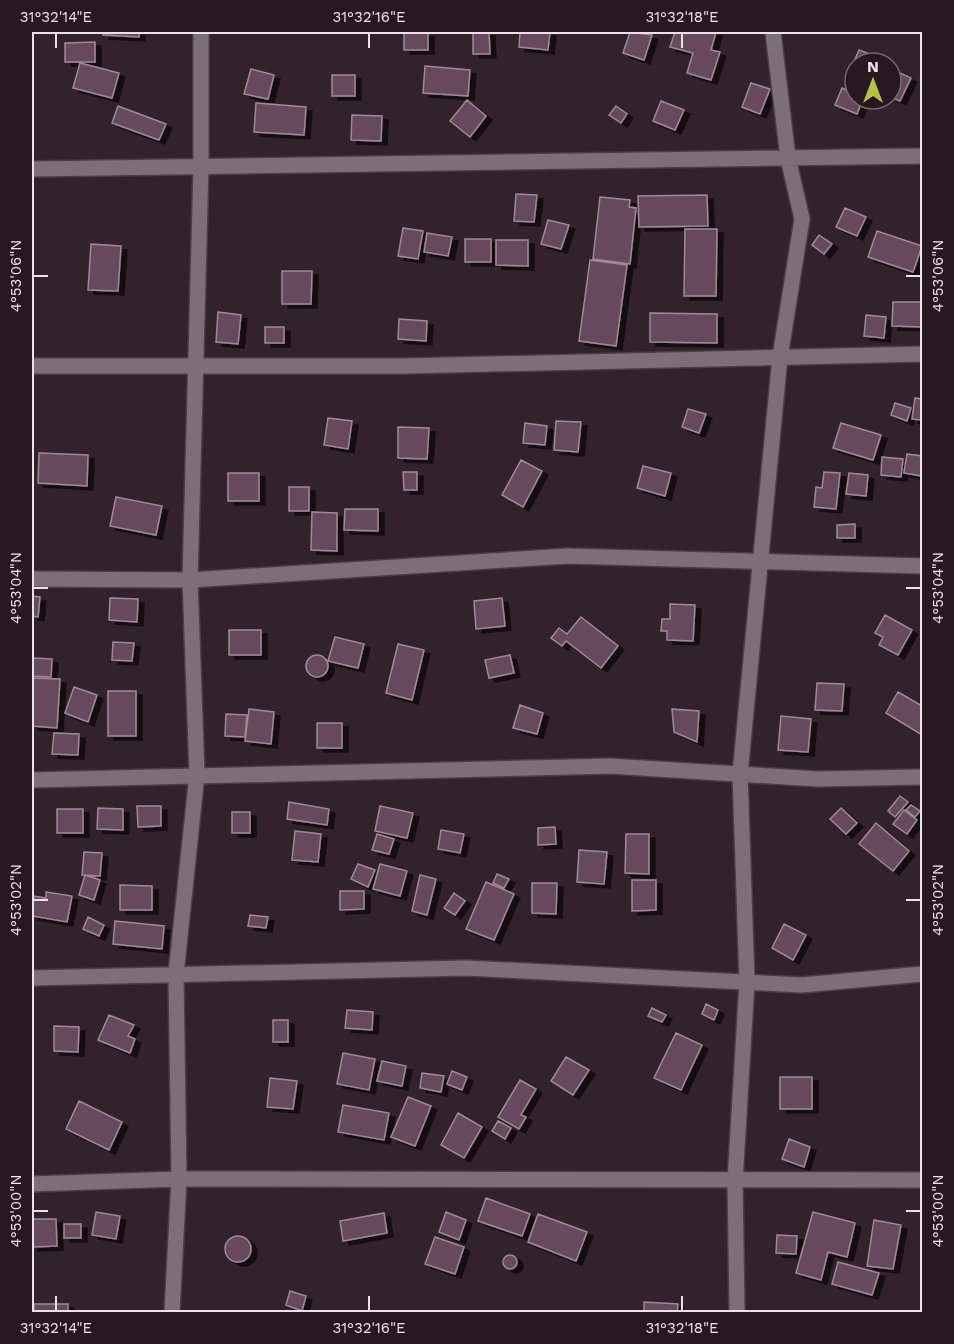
<svg xmlns="http://www.w3.org/2000/svg" width="954" height="1344" viewBox="0 0 954 1344" font-family="'Work Sans',sans-serif">
<style>
.building{fill:#66495b;stroke:#9d8a96;stroke-width:1.5;filter:url(#shadow)}
.lines{fill:none;stroke-linecap:round;stroke-linejoin:round}
.minor-casing{stroke:#4b3d46;stroke-width:18}
.minor{stroke:#7d6f78;stroke-width:15}
.ticks{fill:none;stroke:#ece1e8;stroke-width:2}
.neatline{fill:none;stroke:#ece1e8;stroke-width:2}
.ticks-label{font-size:15px;text-anchor:middle;fill:#ece1e8}
</style>
<defs>
<filter id="shadow"><feDropShadow dx="6" dy="4" stdDeviation="0" flood-color="#0009"/></filter>
</defs>
<rect width="100%" height="100%" fill="#31222c"/>
<!-- building -->
<path class="building" d="M103 32H139V37L103 35Z
M473 32H489L490 54H473Z
M520 32H550L548 50 519 47Z
M630 32 652 35 644 60 623 53Z
M675 32H716L711 50 720 52 711 80 687 73 693 53 670 47Z
M404 33H428V50H404Z
M95 42V62H65V43Z
M859 50 885 60 884 63H855V83L846 80Z
M80 63 119 73 112 98 73 88Z
M425 66 470 70 468 96 423 93Z
M251 69 274 75 268 99 244 94Z
M891 69 911 78 900 101 891 97Z
M332 75H355V96H332Z
M751 83 770 89 760 114 742 107Z
M842 88 855 94V99H863L857 114 835 105Z
M467 100 486 116 470 137 450 121Z
M661 101 684 110 675 130 653 121Z
M256 103 306 107 304 135 254 132Z
M118 106 166 124 159 140 112 123Z
M616 106 627 114 621 123 609 115Z
M352 115 382 116 381 141 351 140Z
M516 194 537 195 534 222 514 221Z
M707 195 708 226 639 227 638 196Z
M600 197 630 200 629 207 636 208 630 264 593 259Z
M845 208 866 217 857 236 836 227Z
M548 220 569 225 561 249 541 244Z
M403 228 423 231 418 259 398 256Z
M685 229H717L716 296H684Z
M877 231 922 246 913 272 868 257Z
M427 233 452 237 448 256 424 252Z
M819 235 832 244 824 254 812 245Z
M465 239H491V262H465Z
M496 240H528V266L496 265Z
M91 244 121 246 118 291 88 290Z
M590 260 627 265 616 346 579 341Z
M282 271H312L311 304H282Z
M893 302H922V327L892 326Z
M218 312 241 315 238 344 216 342Z
M650 313 717 314V343L650 342Z
M866 315 886 317 884 338 864 336Z
M399 319 427 321 426 341 398 339Z
M265 327H284V343H265Z
M915 398 922 399V420L912 419Z
M895 403 911 408 907 421 891 415Z
M688 409 706 414 699 433 682 427Z
M328 418 352 421 348 449 324 445Z
M556 421 581 422 578 452 554 450Z
M525 423 547 426 545 445 523 443Z
M841 423 881 435 873 460 833 448Z
M398 427 429 428 427 459 398 458Z
M39 453 88 455 87 486 38 483Z
M907 454 922 456V476L904 473Z
M882 457 903 459 901 477 881 475Z
M521 460 542 471 523 507 502 495Z
M643 466 671 473 665 496 637 488Z
M403 472H417V490H404Z
M824 472 840 473 836 509 814 507 816 487 822 488Z
M228 473H259V501H228Z
M849 473 868 475 866 496 846 494Z
M289 487H309V511H289Z
M116 497 162 506 156 535 110 526Z
M345 509H378V531L344 530Z
M312 512 337 513V551L311 550Z
M855 524V538H837V525Z
M32 596 40 597 38 617 32 616Z
M110 598 138 599 137 622 109 620Z
M502 598 505 626 476 629 474 601Z
M670 604 695 605 693 641 667 640V631H661L662 619H670Z
M885 615 912 630 898 655 879 645 883 637 875 633Z
M581 617 618 646 601 668 566 641 562 646 551 638 559 628 567 634Z
M229 630H261V655H229Z
M335 637 364 644 358 668 328 661Z
M113 642 134 643 132 661 112 660Z
M398 644 424 650 412 700 386 693Z
M306 666a11 11 0 1 1 22 0a11 11 0 1 1-22 0Z
M510 655 514 673 489 678 485 660Z
M32 658 52 659 51 677 32 676Z
M32 678 60 679 57 728 32 726Z
M817 683 844 684 842 711 815 710Z
M74 687 97 695 88 722 65 713Z
M108 691H136V736H108Z
M898 692 922 706V735L886 713Z
M520 705 543 713 537 734 513 728Z
M249 709 274 712 271 744 245 741Z
M672 709 699 711 697 742 674 732Z
M226 714 247 715 245 737 225 736Z
M781 716 811 719 808 752 778 750Z
M317 723H342V748H317Z
M54 733 79 734 78 755 52 754Z
M900 796 908 802 895 817 888 811Z
M289 802 329 809 327 825 287 819Z
M911 805 920 811 915 817 906 810Z
M137 806H161V826L138 827Z
M380 806 413 813 407 838 375 831Z
M98 808 123 809V830L97 829Z
M841 808 857 823 846 834 830 819Z
M57 809H83V833H57Z
M904 810 917 820 907 834 893 824Z
M232 812H250V833H232Z
M876 823 909 851 893 871 859 844Z
M555 827 556 844 538 845V828Z
M441 830 464 834 460 853 438 849Z
M295 831 321 834 318 862 292 860Z
M377 834 394 839 389 854 372 850Z
M626 834H649V874L625 873Z
M579 850 607 852 604 884 577 882Z
M84 852 102 853 100 876 82 875Z
M358 864 375 870 368 887 351 879Z
M380 864 407 871 400 896 373 889Z
M497 874 509 879 504 888 493 883Z
M85 875 100 880 94 900 79 895Z
M420 875 436 879 427 915 412 911Z
M632 880H656V910L632 911Z
M486 882 514 894 494 940 466 929Z
M532 883H557L556 914 532 913Z
M120 885 152 886V910H120Z
M340 891H364V909L340 910Z
M46 892 72 896 67 922 32 916 34 896 46 898Z
M454 893 465 901 455 915 444 908Z
M250 915 268 917 266 928 248 926Z
M88 917 104 925 99 936 83 929Z
M115 921 164 926 162 949 113 944Z
M784 924 806 935 793 960 772 948Z
M706 1004 718 1010 714 1020 702 1014Z
M652 1008 666 1015 662 1022 648 1016Z
M347 1010 373 1012 372 1030 345 1028Z
M109 1015 134 1025 128 1036 135 1039 130 1053 98 1040Z
M273 1020H288V1042H273Z
M54 1026 79 1027 78 1052 54 1051Z
M676 1033 702 1045 681 1090 654 1078Z
M343 1053 375 1059 369 1090 337 1084Z
M566 1057 589 1070 573 1095 551 1081Z
M382 1061 406 1066 402 1086 377 1081Z
M452 1071 467 1077 462 1090 447 1084Z
M422 1073 444 1076 441 1092 420 1088Z
M780 1077H812V1109H780Z
M270 1078 297 1081 293 1109 267 1107Z
M520 1080 536 1089 521 1115 526 1117 519 1129 498 1117Z
M408 1097 431 1106 415 1146 391 1137Z
M79 1101 122 1122 109 1150 66 1129Z
M343 1105 389 1113 384 1140 338 1132Z
M458 1113 482 1127 464 1158 441 1145Z
M498 1121 511 1128 505 1139 492 1131Z
M789 1139 810 1147 804 1167 782 1159Z
M486 1198 530 1214 522 1236 478 1221Z
M96 1212 120 1216 116 1239 92 1235Z
M446 1212 466 1220 459 1240 439 1232Z
M813 1212 855 1223 847 1257 828 1252 821 1280 796 1273Z
M384 1213 387 1233 343 1241 340 1221Z
M538 1214 587 1232 576 1261 528 1242Z
M32 1219H56L57 1246 32 1247Z
M874 1220 901 1225 893 1269 867 1266Z
M64 1224H81V1238H64Z
M777 1235 797 1236 796 1254 776 1253Z
M225 1249a13 13 0 1 1 26 0a13 13 0 1 1-26 0Z
M435 1237 464 1247 455 1274 425 1264Z
M503 1262a7 7 0 1 1 14 0a7 7 0 1 1-14 0Z
M838 1262 879 1273 872 1295 832 1284Z
M290 1291 306 1296 302 1311 286 1305Z
M644 1302 678 1304 677 1312H644Z
M34 1304H68V1312H34Z"/>
<g class="lines">
<defs>
<path id="minor" d="M32 169 922 156
M32 366H406L922 354
M32 579 190 580 568 556 922 566
M32 780 610 766 818 779 922 777
M32 978 466 968 802 985 922 974
M32 1184 179 1179 922 1180
M172 1312 179 1179 176 974 197 774 190 580 201 167V32
M737 1312 735 1181 747 982 740 774 780 357 802 219 788 158 773 32"/>
</defs>
<!-- minor casing -->
<use href="#minor" class="minor-casing"/>
<!-- minor -->
<use href="#minor" class="minor"/>
</g>
<!-- ticks -->
<path class="ticks" d="M56 33V48M369 33V48M682 33V48M33 276H48M906 276H921M33 588H48M906 588H921M33 900H48M906 900H921M33 1211H48M906 1211H921M56 1296V1311M369 1296V1311M682 1296V1311"/>
<!-- border -->
<rect width="954" height="1344" fill="none" stroke="#271822" stroke-width="66"/>
<!-- north arrow -->
<g transform="translate(873 81)"><circle r="28" fill="#271822" stroke="#766871" stroke-width="1.5"/>
<path d="M0-4.5L10 22L0 15L-10 22Z" fill="#b8c147"/>
<text y="-9" font-size="16" font-weight="bold" text-anchor="middle" fill="#ece1e8">N</text>
</g>
<rect x="33" y="33" width="888" height="1278" class="neatline"/>
<g class="ticks-label">
<text x="56" y="22">31°32'14"E</text>
<text x="369" y="22">31°32'16"E</text>
<text x="682" y="22">31°32'18"E</text>
<text transform="translate(16 276) rotate(-90)" y="5">4°53'06"N</text>
<text transform="translate(938 276) rotate(-90)" y="5">4°53'06"N</text>
<text transform="translate(16 588) rotate(-90)" y="5">4°53'04"N</text>
<text transform="translate(938 588) rotate(-90)" y="5">4°53'04"N</text>
<text transform="translate(16 900) rotate(-90)" y="5">4°53'02"N</text>
<text transform="translate(938 900) rotate(-90)" y="5">4°53'02"N</text>
<text transform="translate(16 1211) rotate(-90)" y="5">4°53'00"N</text>
<text transform="translate(938 1211) rotate(-90)" y="5">4°53'00"N</text>
<text x="56" y="1333">31°32'14"E</text>
<text x="369" y="1333">31°32'16"E</text>
<text x="682" y="1333">31°32'18"E</text>
</g>
</svg>
